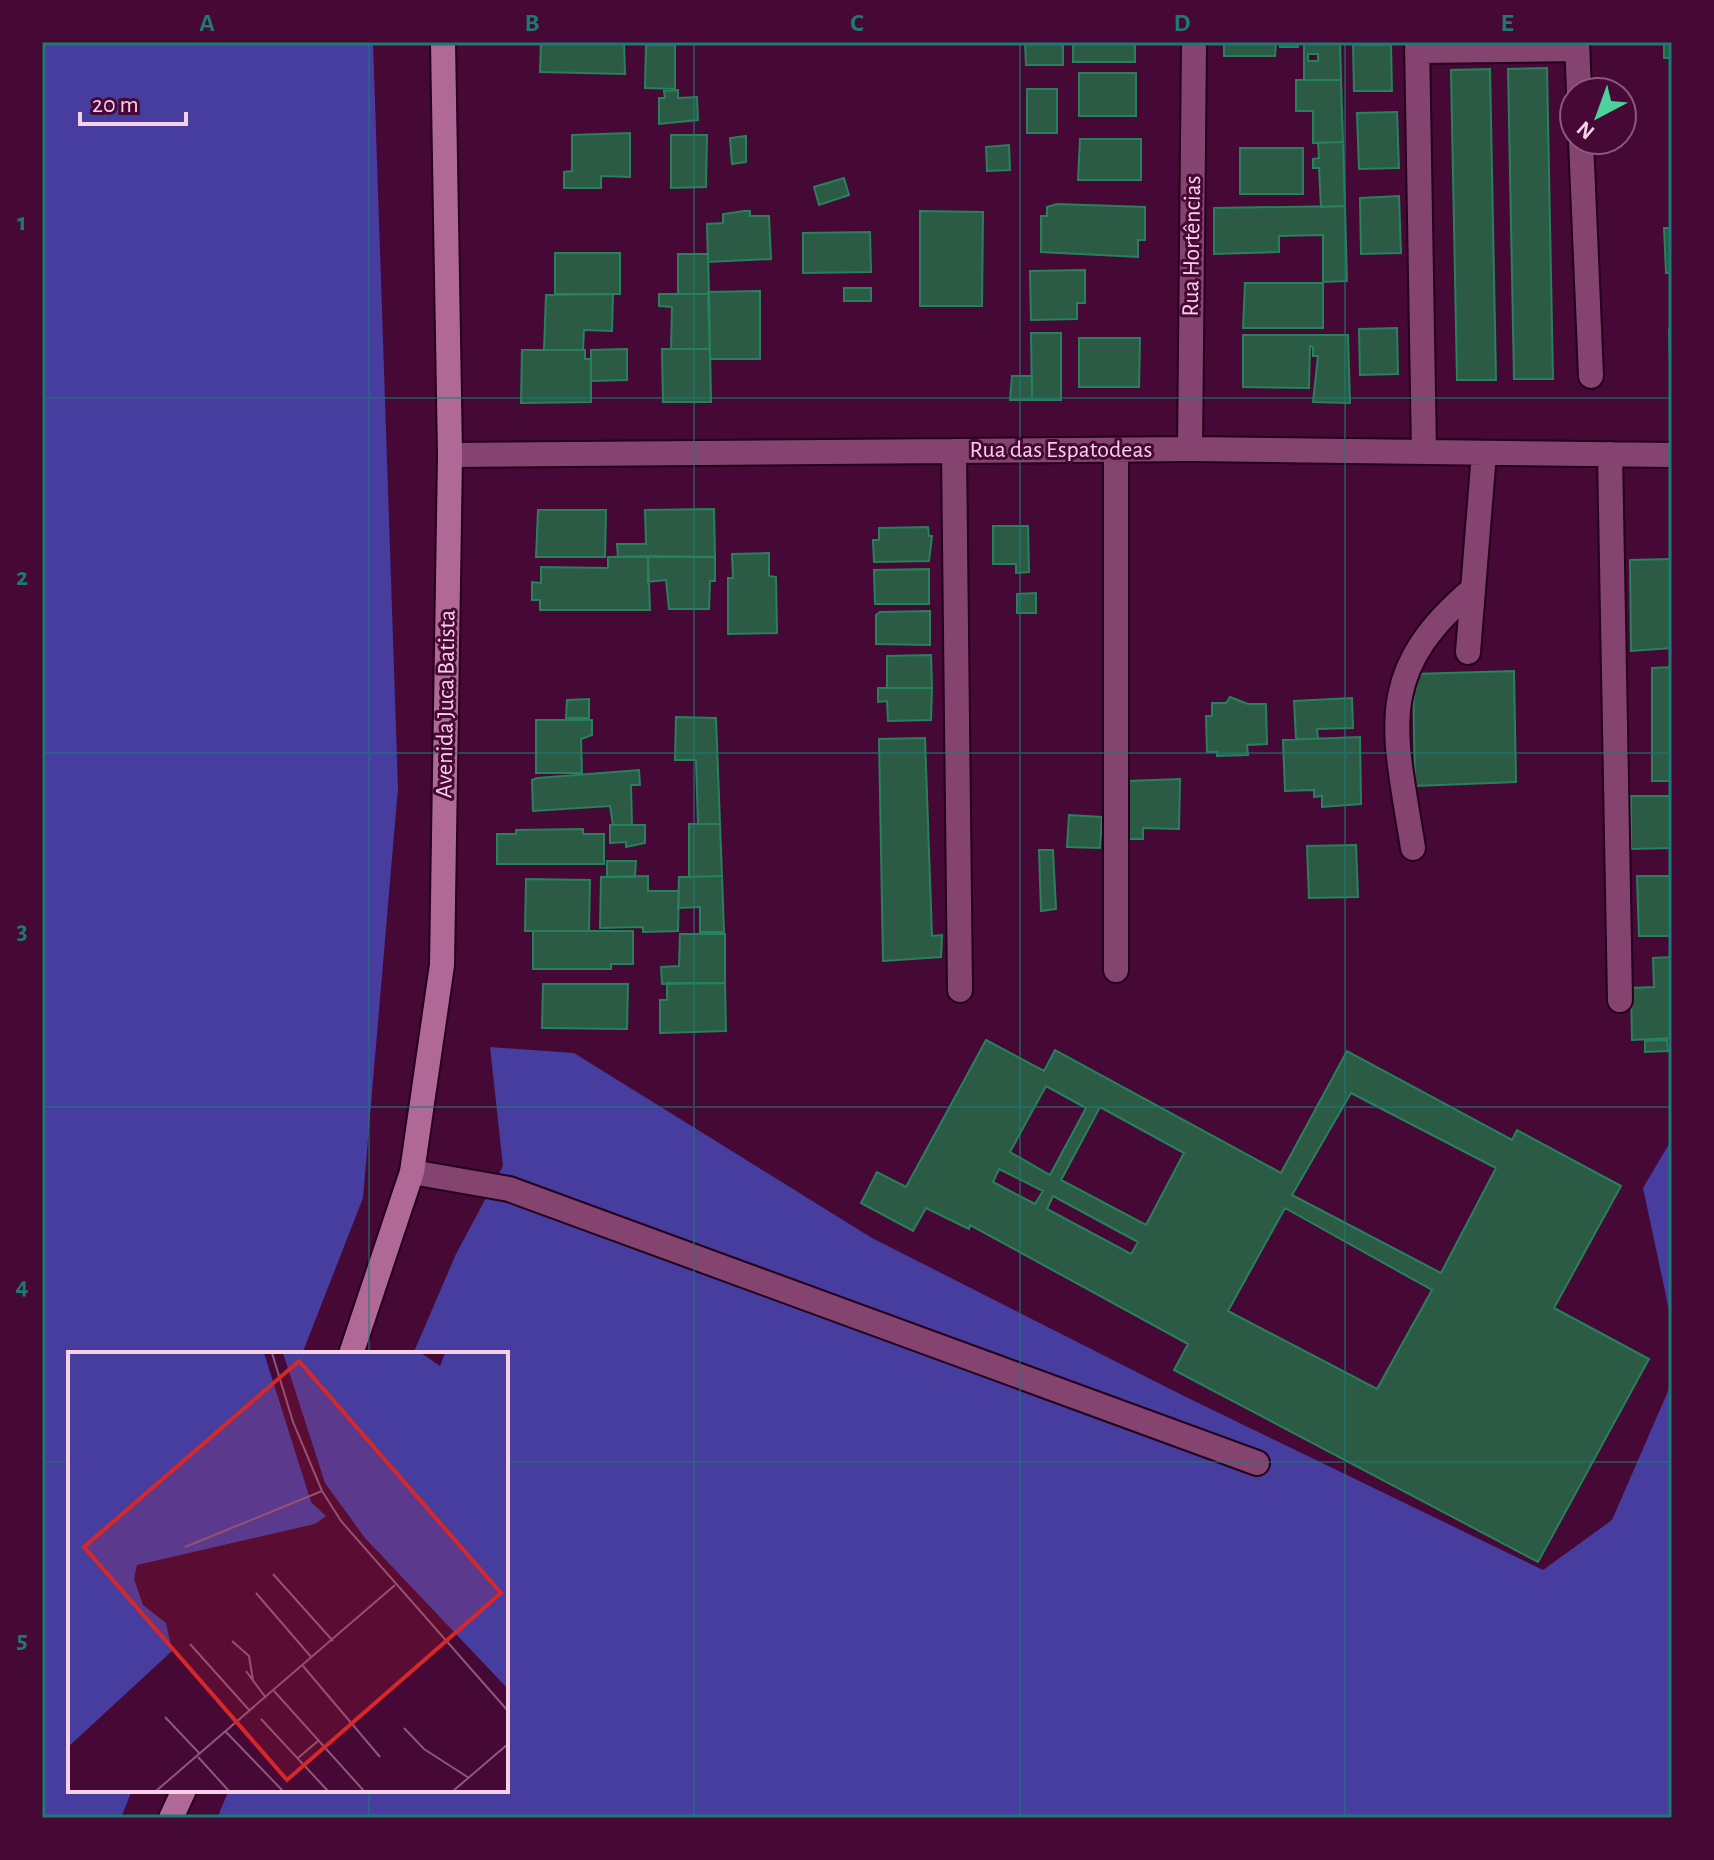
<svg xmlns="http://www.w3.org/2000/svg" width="1714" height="1860" viewBox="0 0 1714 1860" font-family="'Alegreya Sans',sans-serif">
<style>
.green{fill:#463d9f}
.building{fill:#2b5b45;stroke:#25825d;stroke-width:2;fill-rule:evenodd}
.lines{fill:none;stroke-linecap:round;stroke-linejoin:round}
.minor-casing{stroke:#25001a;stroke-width:28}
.major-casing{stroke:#25001a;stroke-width:28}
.minor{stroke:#85446f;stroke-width:24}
.major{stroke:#b06997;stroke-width:24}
.grid{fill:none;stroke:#1b7a74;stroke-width:2;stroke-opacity:0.55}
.labels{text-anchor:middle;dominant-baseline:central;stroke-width:6;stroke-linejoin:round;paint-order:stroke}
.street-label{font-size:24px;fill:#f7d0e7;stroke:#460835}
.inset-road{fill:none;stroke:#8d587c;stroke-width:2}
.view{fill:#d62828;fill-opacity:0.15;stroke:#d62828;stroke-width:4}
.inset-edge{fill:none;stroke:#f7d0e7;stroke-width:4}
.neatline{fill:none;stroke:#1b7a74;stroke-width:3}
.grid-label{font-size:26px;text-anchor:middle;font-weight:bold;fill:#1b7a74}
</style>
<rect width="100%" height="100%" fill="#460835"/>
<!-- green -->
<path class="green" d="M42 42H373L398 788 363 1198 302 1354H70V1790H132L121 1818H42Z
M490 1047 574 1053 872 1238 1184 1396 1543 1570 1612 1520 1672 1382V1818H217L229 1790H506V1354H413L456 1254 503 1166Z
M1672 1139V1324L1643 1188Z"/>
<!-- building -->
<path class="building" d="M541 42H624L625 74 540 72Z
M1025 42H1063V65H1026Z
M1073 42H1135V62H1073Z
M1224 42H1276L1275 56H1224Z
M1280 42H1298V47H1280Z
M1304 42H1340L1341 80H1304ZM1308 54H1318V61H1308Z
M1664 42H1672V73V58H1664Z
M646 45H675V89L645 88Z
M1353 45H1391L1392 91H1354Z
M1547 68 1553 379H1514L1508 69Z
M1490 69 1496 380H1457L1451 70Z
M1079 73H1136V116H1079Z
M1296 80H1341L1343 142 1313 143V111H1296Z
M1027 89H1057V133H1027Z
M678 90V98L697 97 698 120 659 124V98H665L664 91Z
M1397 112 1399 168 1359 169 1357 113Z
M630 133V177L601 176V188H564V172L572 171V135Z
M671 135H707L706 187 671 188Z
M746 136V162L732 164 730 138Z
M1080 139H1141V180H1078Z
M1343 142 1345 206 1321 207 1319 168H1313V159L1319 158 1318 143Z
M1009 145 1010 170 987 171 986 147Z
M1240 148H1303V194H1240Z
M844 178 849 195 819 205 814 187Z
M1399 196 1401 253 1361 254 1360 198Z
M1057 204 1145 207V240H1138V257L1041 252V216H1047V207Z
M1345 206 1347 281 1323 282V235L1279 236V252L1214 254V208Z
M744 211H750V216H769L771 259 708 262 707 224 723 223V214Z
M920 211 983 212 982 306H920Z
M1664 228H1672V273H1666Z
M870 232 871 272 803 273V233Z
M555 253H620V294H555Z
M678 254H708L709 294H678Z
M1085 270V303H1077V319L1031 320 1030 271Z
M1245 283H1323V328H1243Z
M844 288H871V301H844Z
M760 291V359H710L708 292Z
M613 294 612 331 584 330 583 350H544L546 295Z
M659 294H709L710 349H671L672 307 659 306Z
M1397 328 1398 374 1360 375 1359 329Z
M1669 330H1672V399H1671Z
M1031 333H1061V400H1032Z
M1243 335H1348L1350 403 1313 402 1318 356H1313V347L1310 346 1309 388 1243 387Z
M1079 338H1140L1139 387H1079Z
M627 349V380L591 381V350Z
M662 349H710L711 402H663Z
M522 350H585V359H591V402L521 403Z
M1012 376H1032V400H1010Z
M714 509 715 557H618L617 544H646L645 510Z
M538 510H606L605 557H536Z
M993 526H1028L1029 572 1016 573V564H993Z
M928 527 929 536H932L929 561 874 562 873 540H879V528Z
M769 553V576L776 577 777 633 728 634V578H733L732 554Z
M648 556 715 557V581H710L709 609H669L666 580 648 582Z
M648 556 650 610H540V600H532V582L541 583V567L608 568V557Z
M1671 559 1672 648 1631 651 1630 560Z
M929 569V604H875L874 570Z
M1036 593V613H1017V594Z
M930 611V645L876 644V615L880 612Z
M931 655 932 688H887V656Z
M1672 667V781H1652V668Z
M1514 671 1516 782 1415 786 1413 674Z
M878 688H932L931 720 888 721 887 701 878 702Z
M1230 697 1248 704H1266L1267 744 1247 745 1248 755 1217 756V752H1207L1206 716H1212V703H1226Z
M1352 698 1353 728 1317 729 1318 739H1296L1294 701Z
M589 699V718H566L567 700Z
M676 717 716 718 720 824H698L696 760H675Z
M536 720H592V735L581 739 582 773H536Z
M1360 737 1361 804 1322 807V796L1314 797V790L1285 791 1283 740Z
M925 738 932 936 942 935 941 957 883 961 879 739Z
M639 770 640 785H631L632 825H613L610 806 533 811 532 780 537 778Z
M1180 779 1179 829 1143 828V839H1122L1128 818V781Z
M1631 796H1672V848L1631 849Z
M1069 815 1102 817 1100 848 1067 847Z
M689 824H720L722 876 689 877Z
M610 825H645V843L626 847V842L610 843Z
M583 829V834H604V864H497V834H516V830Z
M1356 845 1358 897 1309 898 1307 846Z
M1053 850 1056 909 1041 911 1039 850Z
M607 861H636L635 877H607Z
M648 876V891H679L678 931 643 932V927L600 928 601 877Z
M722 876 724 932H700V907L678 908 679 877Z
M1637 876H1672V936H1639Z
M526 879 590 880 589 931H525Z
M533 931H633V964H611V969H533Z
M680 934H725V983L662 984 661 967 679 966Z
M1672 957V1038L1632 1040 1631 988 1654 987 1653 958Z
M667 983H725L726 1031 660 1033V1000H667Z
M543 984H628L627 1029 542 1028Z
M986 1040 1044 1071 1055 1050 1281 1173 1347 1051 1512 1140 1517 1130 1621 1186 1554 1308 1649 1359 1538 1562 1174 1370 1188 1344 970 1225 969 1229 926 1208 913 1231 861 1203 877 1172 906 1187ZM1046 1086 1086 1108 1050 1175 1010 1152ZM1351 1093 1496 1168 1441 1273 1292 1195ZM1100 1107 1184 1153 1146 1225 1061 1180ZM999 1169 1043 1191 1035 1204 993 1182ZM1053 1196 1138 1242 1131 1254 1047 1209ZM1285 1208 1432 1290 1377 1389 1228 1311Z
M1667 1040 1668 1051 1645 1052V1041Z"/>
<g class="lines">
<defs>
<path id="minor" d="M1417 42 1424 452
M1577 42 1579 92
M1418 51 1577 49
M1581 140 1591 376
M1190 449 1194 42
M954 451 960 990
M1610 454 1620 1000
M450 455 1190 449 1672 455
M1468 652 1484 453
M1413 848C1395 732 1372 674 1473 589
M1116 970V450
M412 1172 509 1189 1257 1463"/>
<path id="major" d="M351 1354 412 1172 442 965 450 455 443 42
M171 1818 184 1790"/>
</defs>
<!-- minor casing -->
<use href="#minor" class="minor-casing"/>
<!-- major casing -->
<use href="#major" class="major-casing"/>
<!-- minor -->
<use href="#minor" class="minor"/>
<!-- major -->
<use href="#major" class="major"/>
</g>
<!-- grid -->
<path class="grid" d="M369 42V1354M694 42V1818M1020 42V1818M1345 42V1818M42 398H1672M42 753H1672M42 1107H1672M42 1462H70M506 1462H1672M369 1790V1818"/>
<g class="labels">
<!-- street labels -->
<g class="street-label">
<text transform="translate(1192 246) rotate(-89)">Rua Hortências</text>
<text x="1061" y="450">Rua das Espatodeas</text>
<text transform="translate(446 704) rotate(-89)">Avenida Juca Batista</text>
</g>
</g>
<!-- overview -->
<g transform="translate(68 1352)">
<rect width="440" height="440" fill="#460835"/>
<path d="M0 1H196L243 150 258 164 247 172 69 213 66 227 75 253 98 271 104 299 0 395ZM215 1H353L372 14 377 1H440V337L297 186 257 131Z" fill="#463d9f"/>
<path class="inset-road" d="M204 1 225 70 254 139 273 169 440 359M117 195 254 139M205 222 265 289M188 241 244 306M164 289 181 304 185 328M122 292 182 359M235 314 312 405M178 319 198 346M206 339 296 439M97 365 132 402M193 367 260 439M336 376 356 397 401 426M158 380 215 439M130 405 161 439M230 406 250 389M88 439 327 233M385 439 440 392"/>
<path class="view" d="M231 9 433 241 219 428 16 195Z"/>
<rect width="440" height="440" class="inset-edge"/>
</g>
<!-- border -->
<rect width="1714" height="1860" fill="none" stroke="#460835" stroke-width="88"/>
<!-- north arrow -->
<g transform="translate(1598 116) rotate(221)"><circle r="38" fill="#460835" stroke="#8d587c" stroke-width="2"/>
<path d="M0-6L14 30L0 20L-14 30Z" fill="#4cd39b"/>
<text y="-12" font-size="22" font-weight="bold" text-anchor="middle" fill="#f7d0e7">N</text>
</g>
<!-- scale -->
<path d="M80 112v12h106v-12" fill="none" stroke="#f7d0e7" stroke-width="4"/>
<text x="92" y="112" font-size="24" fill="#f7d0e7" stroke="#460835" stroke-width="6" paint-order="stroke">20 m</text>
<rect x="44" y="44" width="1626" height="1772" class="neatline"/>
<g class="grid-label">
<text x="207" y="31">A</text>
<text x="532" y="31">B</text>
<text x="857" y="31">C</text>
<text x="1182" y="31">D</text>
<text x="1507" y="31">E</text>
<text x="22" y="230">1</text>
<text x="22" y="585">2</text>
<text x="22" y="939">3</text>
<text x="22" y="1294">4</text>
<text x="22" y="1648">5</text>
</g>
</svg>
